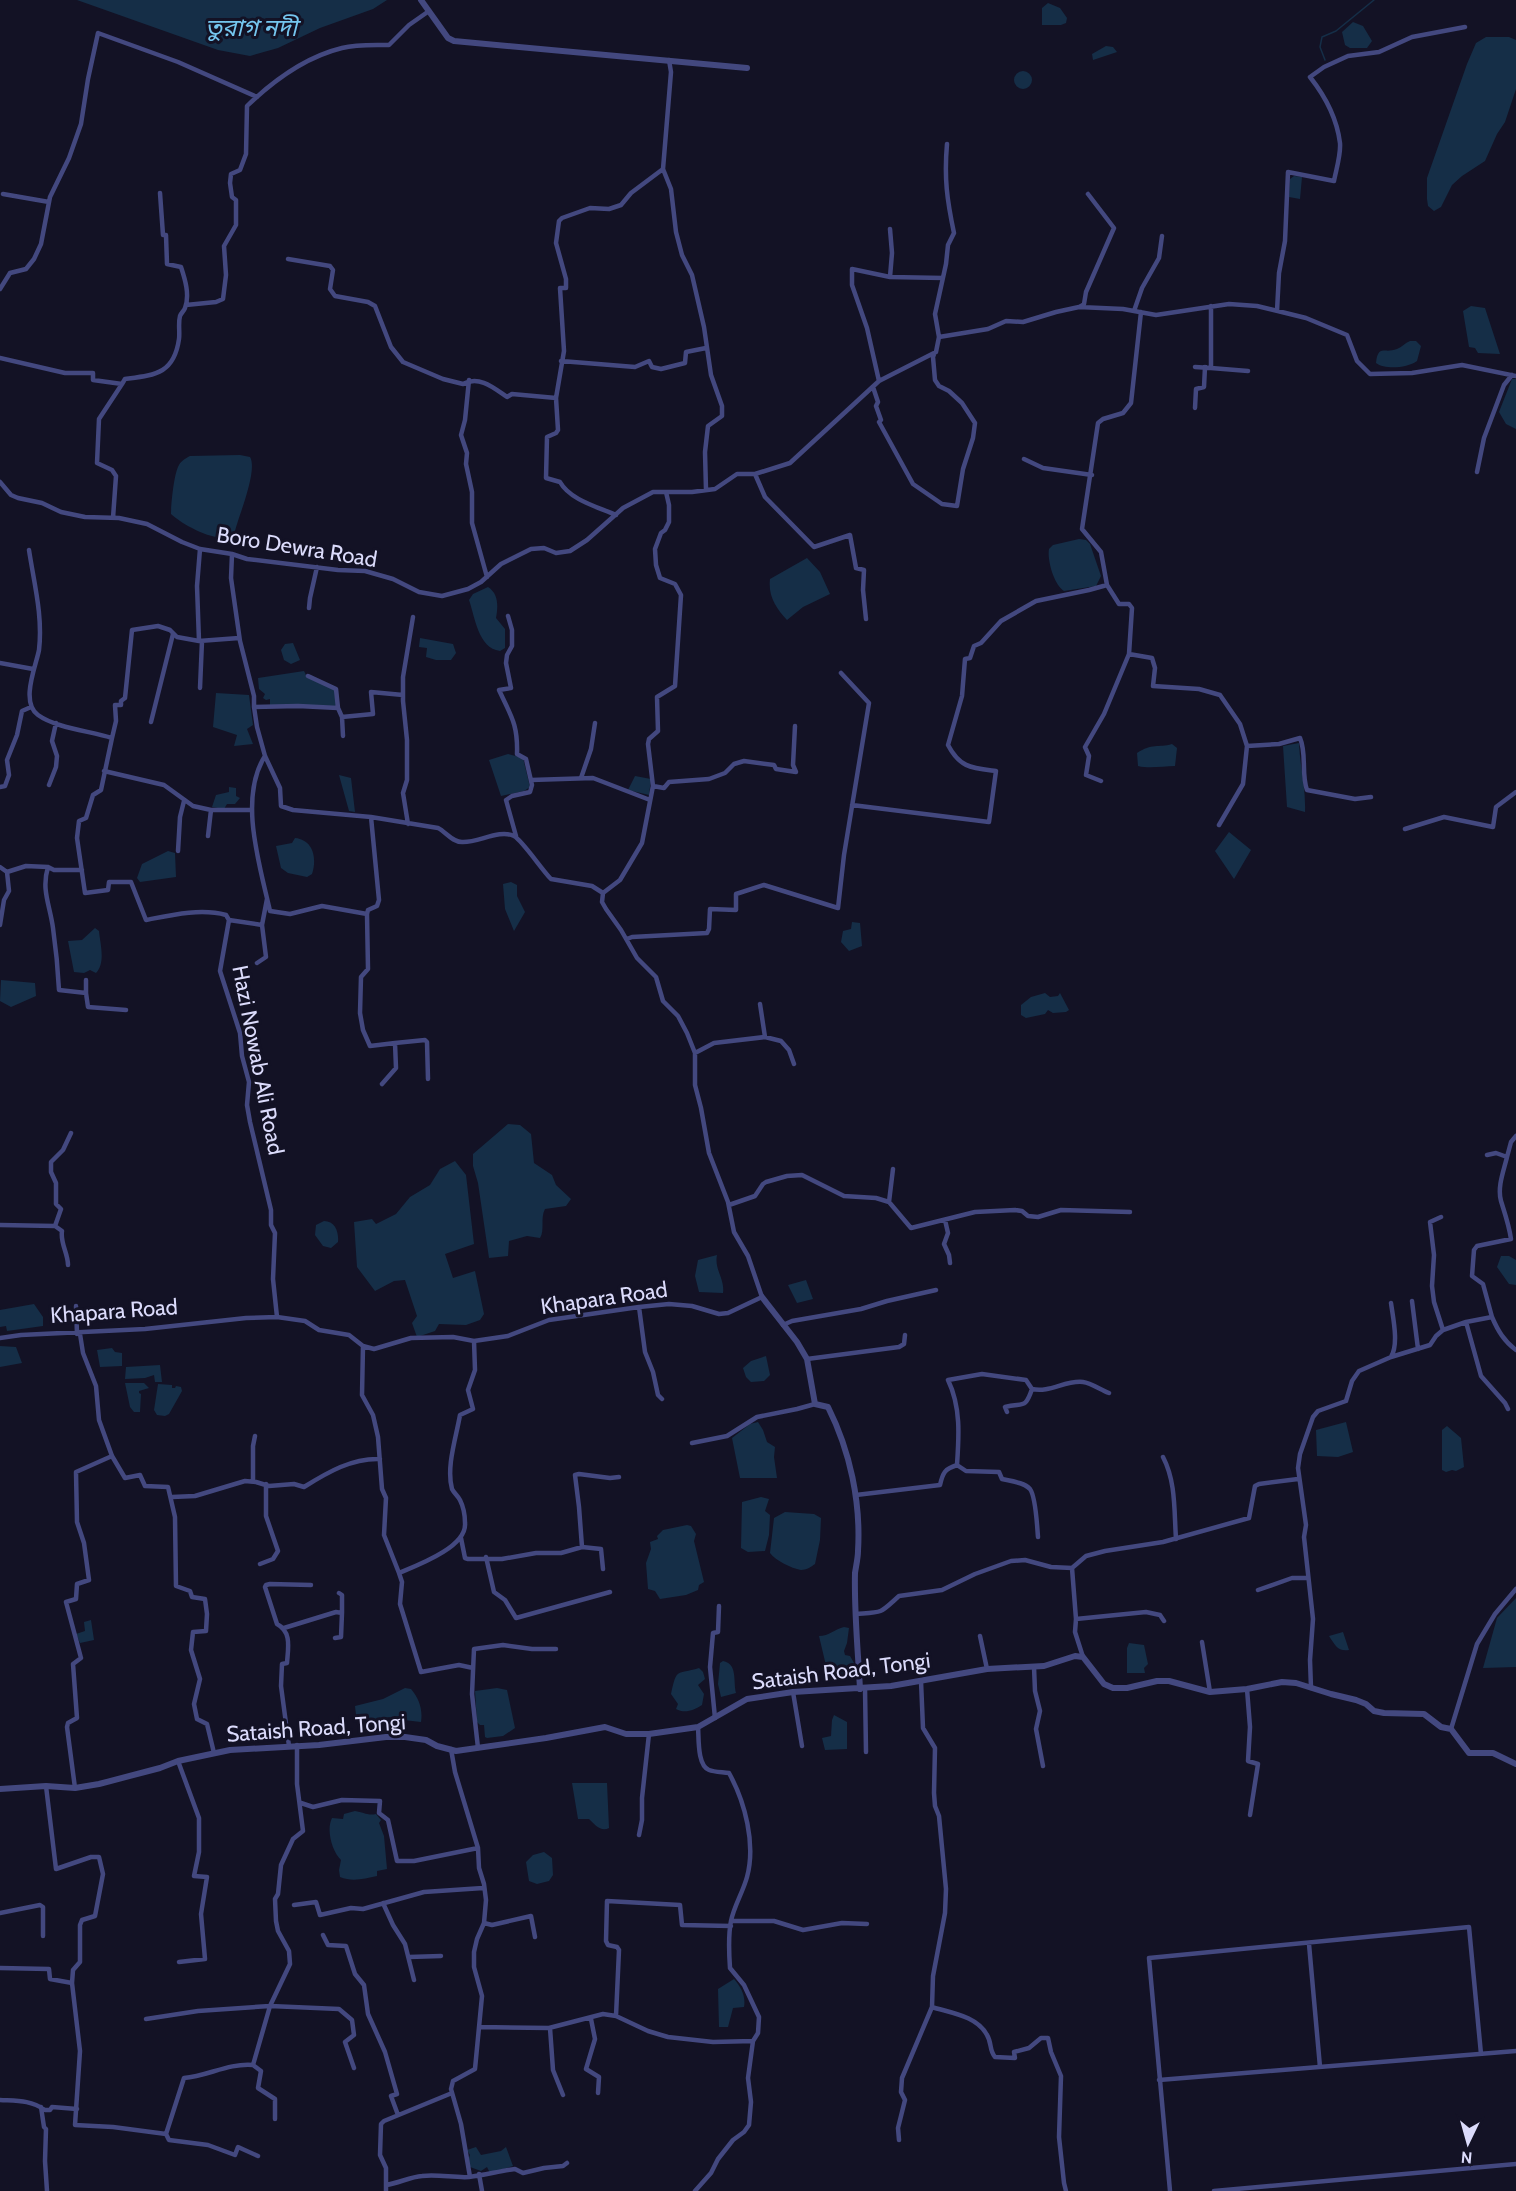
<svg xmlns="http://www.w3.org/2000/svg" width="1516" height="2191" viewBox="0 0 1516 2191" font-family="Cabin,'Noto Sans Bengali',sans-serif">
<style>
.water{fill:#152e47}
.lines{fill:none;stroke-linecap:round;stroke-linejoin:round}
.stream{stroke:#152e47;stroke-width:1.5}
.minor{stroke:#43487f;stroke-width:4.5}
.tertiary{stroke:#43487f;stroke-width:6}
.labels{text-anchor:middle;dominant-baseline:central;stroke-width:6;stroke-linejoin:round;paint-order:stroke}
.street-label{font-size:22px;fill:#dbdbfb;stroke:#131225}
.water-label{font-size:24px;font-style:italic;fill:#75c6ef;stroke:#131225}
</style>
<rect width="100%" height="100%" fill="#131225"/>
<!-- water -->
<path class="water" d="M77 0H387L373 9 320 28 278 48 250 56 218 50Z
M1048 3 1060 8 1067 18 1066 23 1061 25H1042V8Z
M1353 22 1363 26 1372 41 1367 48H1350L1345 45 1342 32Z
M1486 37H1509L1516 40V89L1505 122 1497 134 1485 161 1462 176 1452 185 1441 207 1434 211 1428 206 1427 199V178L1467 64 1476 43Z
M1106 46 1113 47 1117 52 1093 60 1092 54Z
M1014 80a9 9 0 1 1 18 0a9 9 0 1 1-18 0Z
M1294 176 1302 177 1300 199 1289 197 1290 179Z
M1471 306 1485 308 1500 354 1478 353 1475 348 1469 347 1463 311Z
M1410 341H1416L1421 346 1417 361C1407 368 1385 370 1376 363 1378 344 1385 354 1397 349 1402 347 1405 343 1410 341Z
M1512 379H1516V429L1506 424 1499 412Z
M240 455 250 457C258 470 239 515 235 531L229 538C211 540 183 525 171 514 171 504 174 473 179 465 181 461 186 458 190 456Z
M1079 539 1086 540 1090 544 1101 576 1096 586 1064 591C1054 585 1047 560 1049 549L1053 545Z
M807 558 820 572 830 594 803 607 787 620C776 608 768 596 770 579Z
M488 587C499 594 498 607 496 618L505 629V648L500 651C478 648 475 617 469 600L473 594Z
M420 638 453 644 456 653 451 660H436L426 657 427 648 419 647Z
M293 643 300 660 291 664 284 660 281 650 285 644Z
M304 671 307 677 335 690 337 706 270 705V699L266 700 263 698 265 694 259 689 258 678Z
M216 693 249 695 253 725 247 729 253 744 234 746 237 735 213 727Z
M1299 743C1300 767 1306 789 1305 812L1287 807 1283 746Z
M1172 744 1177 748 1175 766C1163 766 1150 769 1138 766L1137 753C1152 743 1158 748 1172 744Z
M508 754 523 758 530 787 524 791 501 796 489 760Z
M339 775 351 778 355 812 349 811Z
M635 776 651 779 649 795 628 790Z
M229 787 236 788V796L240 798 235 804H227L224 809 212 807 216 795 229 792Z
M1229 832 1251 850 1234 879 1215 851Z
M295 838C314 840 317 859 312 874L307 877 288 873 281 868 276 846 292 843Z
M168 851 175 853 176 877 140 882 137 878 142 864Z
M511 882 517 885V896L525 912 514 931 505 909 503 884Z
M852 922 860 923 862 946 849 951 841 942 843 931 851 929Z
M95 928 99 931C100 943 106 963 96 973L90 970 84 973 74 972 68 941 82 940Z
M1 980 35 983 36 996 11 1007 0 1001Z
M1045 993 1050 997 1058 996 1060 993 1069 1010 1066 1012 1053 1013 1048 1010 1045 1014 1026 1018 1021 1015V1005L1031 997Z
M508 1124 520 1125 531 1134 534 1163 552 1175 556 1185 571 1199 566 1206 545 1209C540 1218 545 1230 540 1238L527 1236 509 1241 508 1256 489 1258 478 1183 473 1166V1154Z
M455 1161 466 1175 474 1244 445 1254 453 1278 475 1271 484 1314 480 1320 466 1325 439 1324 435 1331 417 1337 412 1323 417 1316 405 1280 394 1281 375 1291 357 1267 354 1222 372 1219 376 1224 396 1214 410 1197 430 1185 440 1169Z
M324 1221C335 1221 339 1232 338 1242L331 1248 323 1246 315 1235 316 1225Z
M717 1255C714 1269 725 1279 723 1293L699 1292 695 1276 698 1260Z
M1501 1256H1509L1516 1260V1285L1509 1284 1497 1267Z
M806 1280 813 1299 797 1303 788 1285Z
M34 1304 43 1317V1326L7 1331 6 1326 0 1327V1310Z
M0 1346 16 1347 22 1363 0 1367Z
M112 1348 115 1352 122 1353V1366L100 1367 97 1350Z
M766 1356 770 1375 764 1381 751 1382 746 1377 743 1368 751 1361Z
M160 1365 162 1382H155L154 1375 145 1378 125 1379 126 1367Z
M125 1383H144L149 1388 139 1391V1393L141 1394 140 1412H134L130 1407Z
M158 1384 172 1385V1388H175L176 1386 181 1387 182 1391 169 1414 165 1416 157 1415 154 1410Z
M758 1422 763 1430 767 1442 775 1447 774 1457 777 1478H740L732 1438 750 1424Z
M1346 1422 1353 1452 1338 1457 1317 1456 1316 1430Z
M1447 1426 1461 1438 1464 1467 1456 1471 1452 1470 1446 1472 1442 1470V1430Z
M761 1497 769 1499 765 1511 770 1515 769 1535 765 1551 748 1552 741 1548 742 1502Z
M785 1512 814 1514 821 1518 820 1540 815 1564C811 1567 806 1570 801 1570 791 1568 776 1561 770 1553L774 1518Z
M687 1525 691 1526 696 1534 694 1541 704 1582 699 1585 698 1590 686 1595 660 1599 655 1591 648 1589 646 1563 651 1549 650 1542 658 1539 657 1536 663 1530Z
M1516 1598V1667L1483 1668 1497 1618Z
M91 1620 94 1640 80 1643 76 1634 85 1631 84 1622Z
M844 1627 849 1628 847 1643 844 1651 845 1655 850 1656 854 1663 853 1676 849 1679 828 1674 819 1636C829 1636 835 1629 844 1627Z
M1343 1632 1349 1650C1338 1652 1335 1645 1329 1636Z
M1129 1643 1144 1645 1148 1664 1144 1668 1145 1673H1127V1648Z
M723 1661C738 1664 733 1681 736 1693L721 1697 718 1684 720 1663Z
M699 1668 703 1672 705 1679 698 1685 704 1694 702 1705C694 1710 685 1714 676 1709L678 1704 671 1694C677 1667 676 1675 699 1668Z
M405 1688 411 1689C419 1698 423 1710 421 1722L395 1719 389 1717C373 1722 372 1725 356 1715L355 1706 383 1699Z
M497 1688 507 1690 515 1728 503 1736 487 1738 485 1737 484 1725H480L477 1722 475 1691Z
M834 1715 847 1722V1749L825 1750 822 1738 831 1736 832 1720Z
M572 1783H607L609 1828C601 1832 595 1825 589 1819H578Z
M355 1811C363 1812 368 1816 376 1814L381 1820 379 1823 384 1836 387 1869 377 1871V1876C364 1879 352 1882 340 1877L339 1870 341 1860C332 1851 326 1830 332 1818L343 1819 344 1814Z
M544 1852 552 1858 553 1875 549 1881 537 1884 529 1881 526 1862 533 1855Z
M734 1979C741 1987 746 1996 744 2007L733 2008 728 2027H719L718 1989Z
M476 2147 481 2155 501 2151 506 2147 513 2166 490 2173 487 2167 481 2171 470 2167 468 2160 470 2155 467 2150Z"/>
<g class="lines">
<!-- stream -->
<path class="stream" d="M1325 60 1320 47 1322 37 1336 31 1374 0"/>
<!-- minor -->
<path class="minor" d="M669 60 671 72 663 169 671 189 676 232 682 255 692 275 704 327 711 375 722 406V416L708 426 705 452 706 490
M3 194 49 202
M890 229 892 253 890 277 943 278
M288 259 330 266 333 270 330 289 335 296 368 302 375 306 391 347 403 362 443 379 463 384C480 375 495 389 507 397L512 394 556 398 558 430 556 433 547 437 546 478 560 482C570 500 598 507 616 515
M0 289 10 273 26 269 34 259 41 244 50 197 69 158 81 124 88 79 98 33 178 62 257 97
M186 305 216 302 223 299 226 275 224 246 236 225V200L232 197 230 183 231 174 240 170 246 154 247 106C274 80 305 57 342 48 357 44 374 45 389 45L409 25 429 11
M1081 306 1084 304 1086 292 1114 228 1088 194
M1134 311 1142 288 1159 258 1162 236
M1277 311 1279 273 1285 241 1288 172 1334 181C1336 170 1341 155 1340 143 1337 119 1325 96 1310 77L1324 67 1348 56 1379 52 1412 37 1465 27
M1141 312 1131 403 1123 413 1103 419 1098 423 1082 529 1101 552 1107 585 1119 604H1129L1132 608 1129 654 1152 658 1155 668 1153 686 1199 689 1220 695 1240 724 1247 746 1243 784 1219 825
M939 337 935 314 946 264 948 245 954 233C947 200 944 178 947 144
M0 358 65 373H93V380L122 384 125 379C155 375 174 374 179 339 180 332 178 323 180 316 181 313 184 311 185 308 190 295 185 279 181 267L167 264 166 235H163L160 193
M561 361 635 367 649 361 652 367 661 369 685 363 686 352 706 348
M1195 367 1211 368V306
M1211 368 1248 371
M469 380 465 420 461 435 467 453 466 464 472 492V523L487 577
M879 381 867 328 852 285V269L890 277
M873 387 878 402 876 406 881 420 879 422 913 484 942 504 957 506 963 469 973 438 975 423 962 403 949 391 939 386 935 380 933 357 934 354
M556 398 564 351 560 288H566V279L556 243 559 221 562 218 590 208 609 209 621 205 631 193 663 169
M1195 408 1196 389 1204 387 1205 367
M1024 459 1043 468 1092 475
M1477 472 1484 438 1504 385 1512 375
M755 474 765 497 814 547 850 535 856 568 864 570 863 590 866 619
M0 482 11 495 18 498 42 503 61 512 85 517 119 518 147 524 182 542 200 549 232 554 247 559 338 570 365 571 393 579 419 592 442 596 468 589 481 582 501 564 531 549 544 548 556 553 570 551 587 540 623 508 653 492H692L715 489 737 474H755L790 463 879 381 936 352 939 337 988 329 1006 321 1023 322 1056 312 1079 307 1123 309 1156 315 1229 304 1257 306 1306 318 1347 335 1357 361 1370 374 1412 373 1462 365 1516 376
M113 518 116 476 112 470 97 463 99 419 122 384
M200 549 197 586 199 641 239 638
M29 550C34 583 43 616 39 650 36 666 20 702 38 715 56 728 90 731 112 738L101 790 93 795 86 818 79 821 77 838 85 893 108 890 109 882H131L146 920C171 915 201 908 226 915L229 920
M232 554 231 578 240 641 254 696V707L257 727 265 756 280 788 281 806 293 810 371 817 438 828C446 832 452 842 462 842 478 843 499 829 514 836 522 840 542 870 551 879L592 886 603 893
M309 608 310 598 317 567
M508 616 512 630V646L507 655 506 663 511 688 499 690C511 716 518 724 517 754L526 759 532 785 530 792 512 796 506 800 516 836
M0 663 33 669
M200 688 202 641
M254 707 298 706 338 708 336 689 308 676
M338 708 342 717 373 714 371 692 403 695
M342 717 343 736
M151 722 173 634
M112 738 116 721 115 705H121V701L125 698 132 630 158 626 170 630 177 637 199 641
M1247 746 1279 744 1300 738C1307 754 1301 774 1307 790L1355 799 1371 797
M265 756C238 798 260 866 270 911L290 914 322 906 367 914
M104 771 164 785 193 806 211 810H252
M581 778 591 749 595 723
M531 780 593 778 650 800
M1101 781 1086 775 1089 756 1085 747 1104 714 1129 654
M49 785 56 767 57 756 52 741 56 723
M653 786 664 788 669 782 709 779 725 773 734 764 744 761 774 765 776 769 796 772 793 765 795 726
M0 787 5 786 9 775 7 760 17 735 22 711 31 707
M852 805 989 822 996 771C972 768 960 768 948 745L962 696 965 659 970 658 974 646 981 643 1001 621 1036 601 1089 590 1107 585
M371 817 379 900 377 906 368 910 367 914 368 969 361 977 360 1013 363 1030 370 1046 395 1043 396 1068 382 1084
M408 824 403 793 407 780V740L403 701V677L413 617
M1405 829 1444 817 1493 827 1496 807 1516 792
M208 836 211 810
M178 851 180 817 184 801
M0 867 7 872 26 866 48 867 54 870H82
M48 867C41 890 50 905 53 928 56 949 58 970 59 990L86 993 88 1007 126 1010
M603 893 620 880 642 843 653 786 648 744 649 739 658 731 657 697 675 686 681 595 675 584 660 578 656 565 655 549 661 533 665 530 669 522V505L666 492
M0 925 4 900 9 891 7 872
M262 925 267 899
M627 939 632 937 707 933 709 929 710 909 736 910V894L764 885 838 908 844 855 869 703 841 673
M257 963 266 957 262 925 229 920 220 971 240 1033 242 1056 249 1082 247 1105 250 1122 271 1210V1225L275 1233 273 1279 277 1317
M86 980V993
M760 1004 765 1037
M395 1043 425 1040 427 1042 428 1079
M695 1053 714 1043 765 1037 781 1041 789 1050 794 1064
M1507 1157 1511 1142 1516 1136
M889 1202 893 1169
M729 1205 755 1196 763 1184 766 1182 787 1176 802 1175 844 1196 876 1198 889 1202 911 1228 975 1212 1015 1210 1022 1211 1028 1216 1038 1217 1061 1210 1130 1212
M1441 1217 1430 1222 1434 1255 1432 1286 1434 1302 1443 1330
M945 1220 948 1233 944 1244 949 1255 950 1263
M0 1225 55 1226 62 1231C60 1243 68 1253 68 1265
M55 1226 61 1209 56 1204V1183L51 1172V1162L63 1150 71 1133
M1412 1301 1418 1349
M1391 1303C1393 1318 1399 1344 1391 1357
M76 1306 77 1334
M639 1307 645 1352 653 1372 658 1395 662 1399
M1492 1317C1498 1331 1504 1341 1516 1350
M1466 1322 1481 1376 1505 1403 1508 1409
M783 1325 792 1321 861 1309 887 1301 936 1290
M80 1334 83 1353 96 1386 99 1420 112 1456 125 1478 140 1475 145 1486 168 1487 175 1517 176 1586 190 1591 192 1597 205 1599 207 1614 206 1631 193 1632 191 1650 200 1679 194 1704 197 1719 207 1724 214 1753
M0 1338 21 1335 145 1329 246 1318 277 1317 305 1321 319 1330 349 1335 363 1346 374 1349 411 1338 453 1337 474 1341 508 1336 549 1320 639 1307 669 1304 692 1306 719 1314 728 1313 762 1297 748 1256 734 1232 728 1202 709 1153 701 1108 695 1085V1053L687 1033 678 1016 663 1001 656 977 637 958 621 930 606 909 602 902 603 893
M363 1346 362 1395 373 1415 378 1437 382 1489 386 1498 384 1535 399 1573
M807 1359 899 1347 904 1344 905 1335
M1007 1412 1005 1407C1023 1402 1025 1410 1032 1389
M692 1443 727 1436 757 1417 797 1409 815 1404
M1163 1457C1176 1482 1174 1510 1176 1539
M957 1465 966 1471 999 1472 1002 1479C1010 1481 1024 1482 1030 1489 1036 1497 1037 1526 1038 1537
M253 1481V1446L255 1436
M856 1495 940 1485C943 1472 945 1469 957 1465 959 1436 961 1407 948 1380L982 1374 1026 1380 1032 1389C1050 1393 1065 1380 1083 1382 1091 1383 1101 1390 1109 1393
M172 1497 195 1496 245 1481 256 1482 269 1486 294 1484 304 1487C328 1472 352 1458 380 1459
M461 1538 465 1558 468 1559H502L536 1553H561L582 1547 601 1549 603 1569
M582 1547 579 1507 575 1475 579 1474 610 1478 619 1477
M486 1557 494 1592 505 1600 516 1618 610 1592
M260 1564 273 1559 278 1551 266 1516V1484
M1258 1590 1292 1578H1308
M339 1593 342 1595V1613
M856 1614C884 1612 879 1614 899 1596L942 1590 975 1574 1011 1561 1025 1560 1051 1567 1072 1568
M1076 1619 1146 1612 1160 1615 1164 1621
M284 1628 336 1612 342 1613 341 1637 335 1638
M980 1636 987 1669
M1202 1642 1210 1692
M1083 1657 1075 1632 1076 1619 1072 1568 1086 1556 1105 1551 1163 1542 1249 1518 1255 1486 1259 1484 1298 1479
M1034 1667 1035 1691 1040 1711 1036 1729 1043 1766
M473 1668 459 1665 421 1672 400 1604 402 1582 399 1573C418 1565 467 1547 465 1523 465 1516 463 1506 460 1500 458 1496 454 1493 452 1489 446 1467 456 1438 460 1415L473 1409 468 1390 475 1370 474 1341
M865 1688 866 1752
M1311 1688 1310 1660 1313 1619 1304 1537 1306 1525 1298 1468 1300 1454 1313 1417 1318 1411 1346 1401 1352 1381 1359 1371 1391 1357 1430 1345 1436 1336 1443 1330 1466 1322 1492 1317 1483 1284 1472 1276 1474 1250 1477 1246 1511 1239C1509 1225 1505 1214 1501 1201 1497 1187 1504 1170 1507 1157L1496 1153 1487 1155
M1247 1689 1250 1727 1248 1761 1258 1764 1250 1815
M793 1692 802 1746
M715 1718 710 1667 713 1633 718 1632 719 1606
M1451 1729 1477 1644 1495 1614 1516 1589
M289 1746 281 1686 282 1664 287 1663C288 1648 292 1632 277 1624L265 1587 266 1585 270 1584 311 1585
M478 1748 472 1694 474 1649 503 1645 532 1649H556
M451 1749 455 1772 478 1848 479 1868 484 1884 486 1900 484 1923 477 1939 474 1952V1967L482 1996 475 2069 453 2081 451 2089 461 2124 470 2177
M178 1761 199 1818V1852L194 1876 207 1877 201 1914 205 1959 179 1962
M46 1786 56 1869 91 1857H99L103 1874 95 1916 82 1920 80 1925V1962L73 1970 72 1983
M75 1788 67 1727 68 1723 77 1718 73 1664 81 1658 66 1602 76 1599 77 1584 89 1580 84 1543 77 1522 76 1472 112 1456
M301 1803 313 1807 342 1800 380 1801 379 1813 388 1820 397 1861H414L478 1848
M639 1835 642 1820V1798L649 1734
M383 1903 393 1925 405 1944 414 1980
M294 1905 316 1902 320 1915 351 1908 363 1909 424 1892 483 1888
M0 1913 40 1905 43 1907V1936
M731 1921H774L803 1930 842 1923 867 1924
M484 1923 492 1925 531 1916 535 1937
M323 1935 328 1945 346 1946 355 1974 364 1985 368 2014 385 2052 397 2094 391 2096 398 2115
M1309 1944 1320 2067
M409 1957 441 1956
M0 1968 49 1969 50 1979 72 1983 80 2051 75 2125 113 2127 166 2134 169 2140 208 2145 235 2155 238 2147 258 2156
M932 2007C951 2013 977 2016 987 2035 992 2043 989 2050 995 2057L1015 2058 1014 2052 1029 2048 1041 2038H1048L1051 2052 1061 2076 1059 2137 1064 2183 1066 2191
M616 2016 619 1950 617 1947 608 1945 606 1941 607 1901 680 1905 682 1925 731 1926
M146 2019 198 2011 270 2006 339 2009 352 2020 354 2035 345 2042 354 2068
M591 2019 595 2039 586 2069 599 2077 598 2093
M480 2027 549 2028 603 2014 616 2016 648 2031 668 2037 713 2042 753 2041
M550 2028 553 2070 563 2095
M1159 2080 1516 2051
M0 2100C18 2101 30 2100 45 2110H50L52 2107 77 2109
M41 2107 44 2127 46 2129 45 2161 47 2191
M275 2119V2099L258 2088 261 2071 253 2065 270 2006 290 1964 289 1951 278 1931 276 1921 275 1899 278 1894 281 1865 293 1839 303 1831 297 1784V1745
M166 2134 184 2078C208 2076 228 2063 253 2065
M899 2140 898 2128 905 2100 901 2092 902 2078 932 2007 933 1976 945 1913 946 1889 939 1816 935 1806 934 1793 935 1748 923 1728 921 1681
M479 2174 482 2191
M386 2185C399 2183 410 2177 422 2176 438 2174 454 2178 469 2177 485 2175 500 2171 515 2169L523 2173 544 2168 563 2166 567 2163
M386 2191V2168L380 2155 381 2124 384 2121 452 2093
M695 2191 711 2173 718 2159 733 2140 744 2132 749 2125 751 2102 748 2078 753 2041 758 2033 759 2017 744 1985 730 1968C729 1954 728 1936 731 1921 734 1906 743 1892 747 1877 756 1844 745 1802 729 1773 722 1772 714 1772 709 1770 697 1765 699 1738 698 1727
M1170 2191 1149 1958 1469 1927 1481 2054
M1214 2191 1516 2164"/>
<!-- tertiary -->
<path class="tertiary" d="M421 0 448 38 454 41 747 68
M762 1297 797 1342 807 1359 815 1404 828 1407C850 1451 861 1502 858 1551 858 1558 856 1566 855 1573 854 1612 858 1651 860 1689
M0 1789 46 1786 75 1788 99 1784 160 1768 178 1761 230 1750 319 1745 386 1737H405L426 1740 437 1746 456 1751 546 1738 605 1727 626 1734H649L698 1727 747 1699 793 1692 891 1686 987 1669 1044 1666 1075 1656 1083 1657 1104 1684 1113 1688H1127L1157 1681H1169L1210 1692 1247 1689 1282 1682 1296 1683 1331 1694 1356 1700 1366 1704 1374 1711 1384 1713 1424 1714 1441 1727 1451 1729 1469 1753H1493L1516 1764"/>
</g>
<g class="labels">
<!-- street labels -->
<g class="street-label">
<text transform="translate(297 547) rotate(9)">Boro Dewra Road</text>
<text transform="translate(258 1060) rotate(79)">Hazi Nowab Ali Road</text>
<text transform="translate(604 1298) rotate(-8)">Khapara Road</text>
<text transform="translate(114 1311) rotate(-4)">Khapara Road</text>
<text transform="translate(841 1671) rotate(-7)">Sataish Road, Tongi</text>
<text transform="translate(316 1728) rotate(-4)">Sataish Road, Tongi</text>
</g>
<!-- water labels -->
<g class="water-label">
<text x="251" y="27">তুরাগ নদী</text>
</g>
</g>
<!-- north arrow -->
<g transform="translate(1468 2143) rotate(185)" stroke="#131225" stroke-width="4.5" paint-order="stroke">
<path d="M0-4.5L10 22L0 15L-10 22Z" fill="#dbdbfb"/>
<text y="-9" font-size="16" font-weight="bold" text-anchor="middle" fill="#dbdbfb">N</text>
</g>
</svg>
